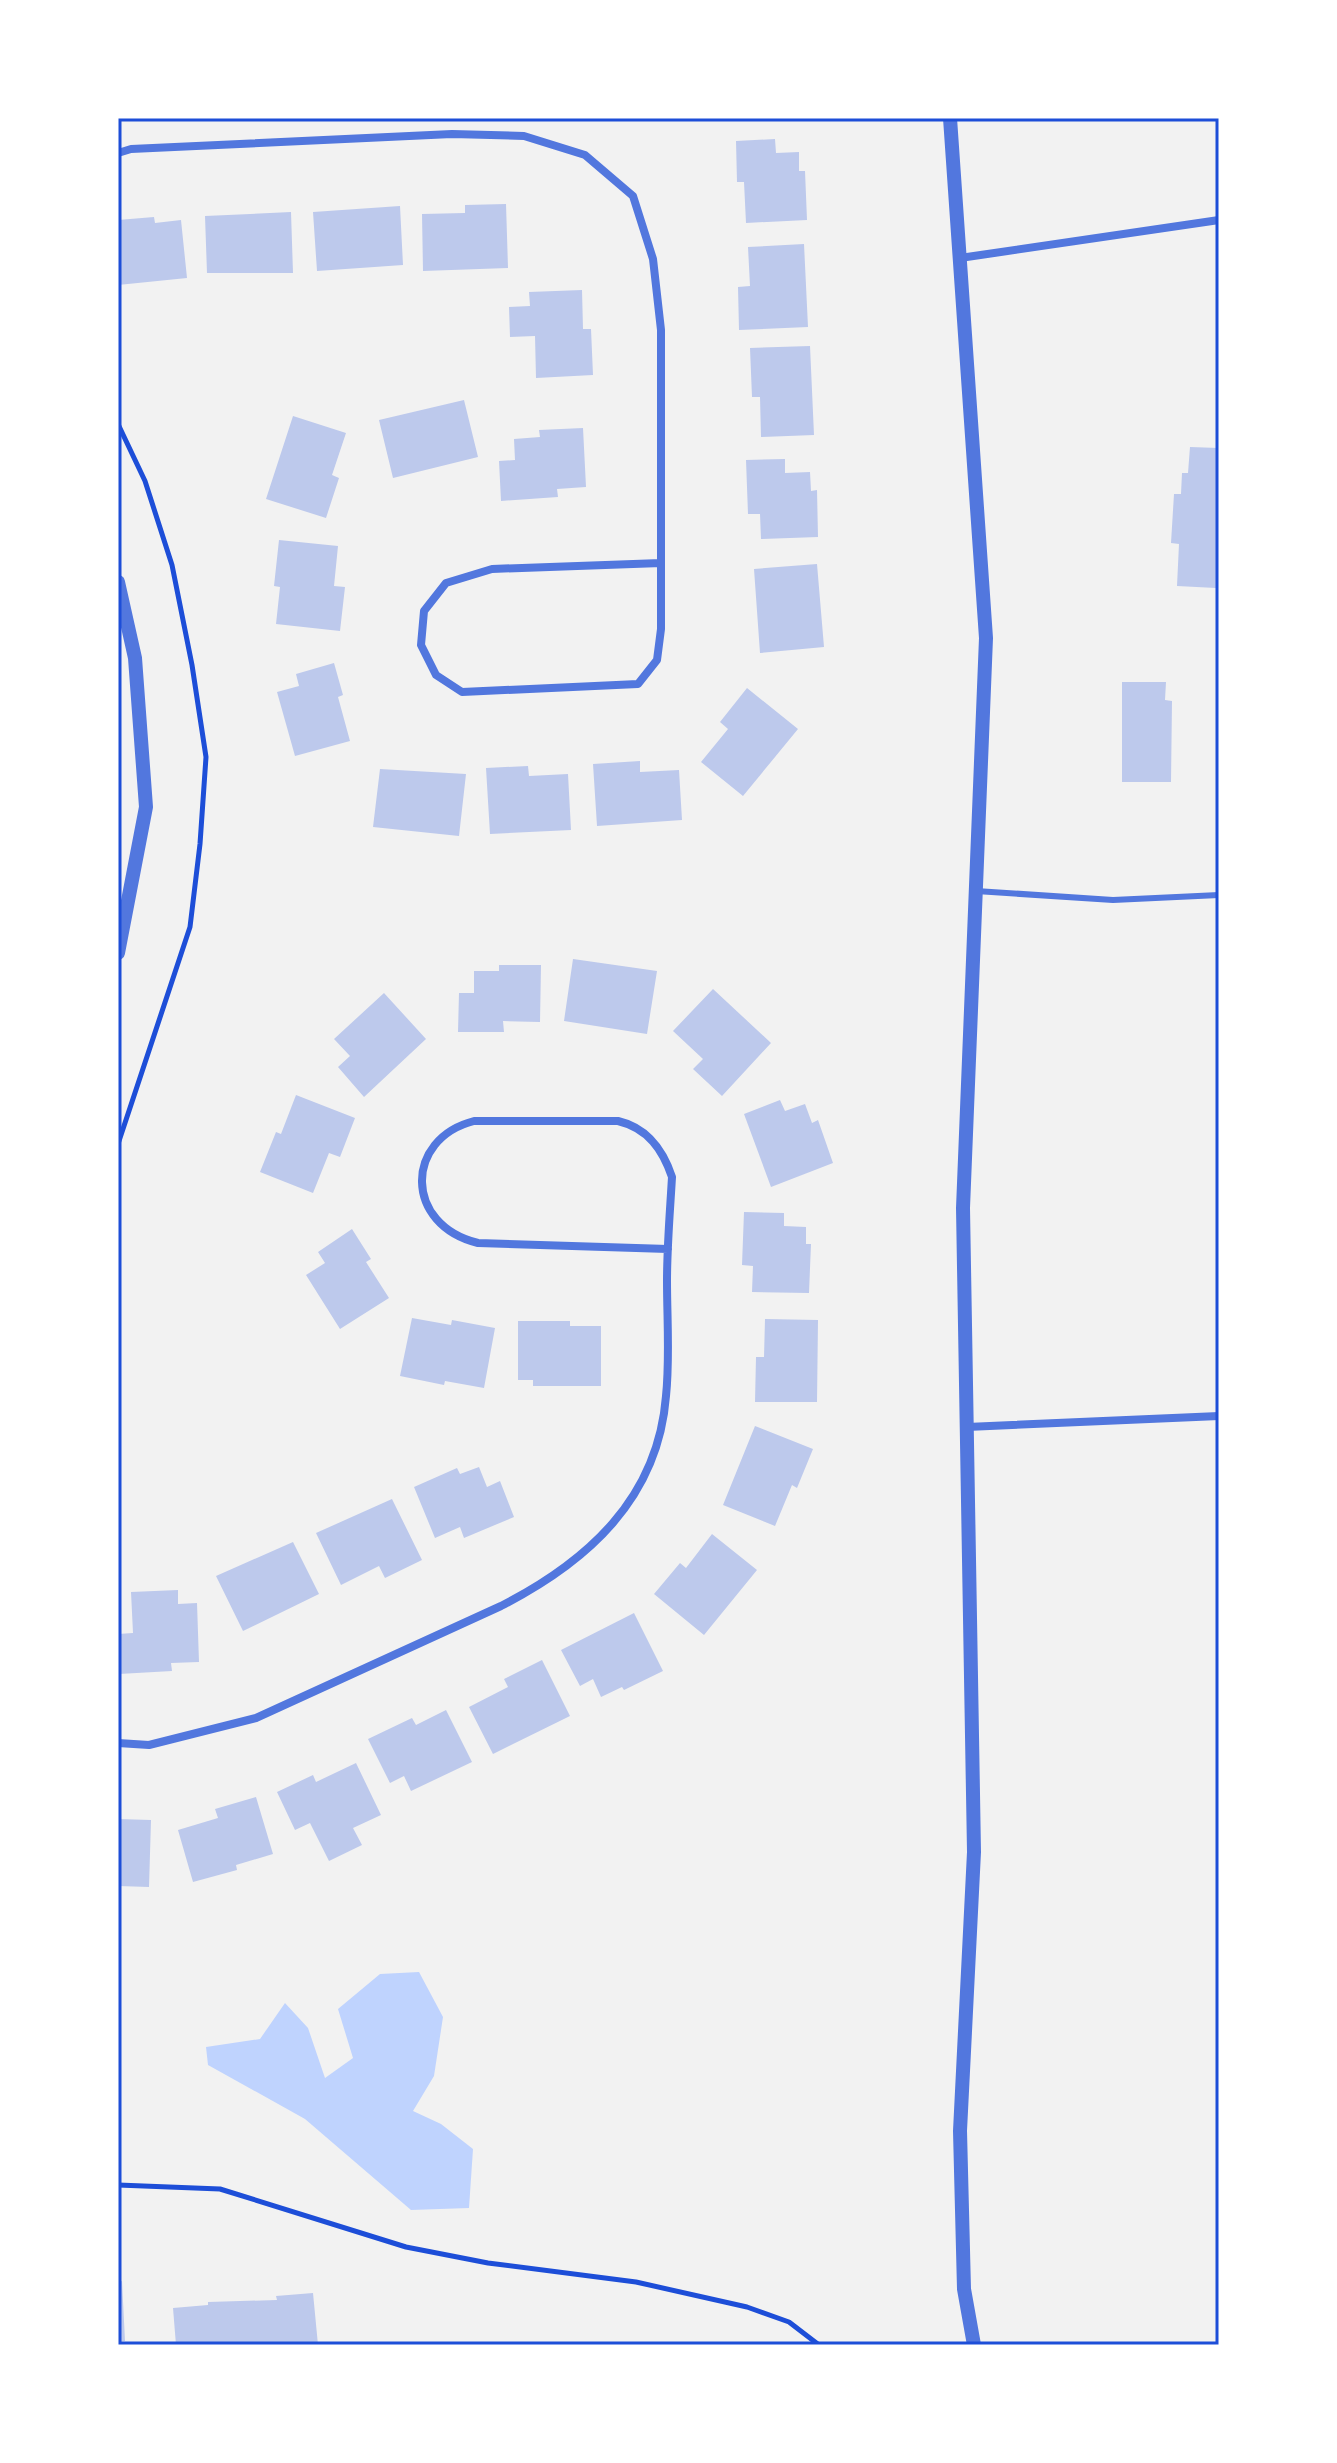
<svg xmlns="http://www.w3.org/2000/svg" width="1337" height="2463" viewBox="0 0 1337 2463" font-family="'Alegreya Sans',sans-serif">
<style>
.water{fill:#bfd3fe}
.building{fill:#bdc9ec}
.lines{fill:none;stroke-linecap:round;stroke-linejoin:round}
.path{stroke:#1d4ed8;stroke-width:5}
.service{stroke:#5277de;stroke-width:6}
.minor{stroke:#5277de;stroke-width:8}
.tertiary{stroke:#5277de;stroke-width:14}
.neatline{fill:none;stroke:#1d4ed8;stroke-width:3}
</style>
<rect width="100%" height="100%" fill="#f2f2f2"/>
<!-- water -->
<path class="water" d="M419 1972 443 2017 434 2076 413 2111 441 2124 473 2149 469 2208 411 2210 305 2119 208 2065 206 2047 260 2039 285 2003 308 2028 325 2078 353 2058 338 2009 380 1974Z"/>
<!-- building -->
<path class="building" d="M775 139 776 153 799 152V171H805L807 220 746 223 744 182H737L736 141Z
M506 204 508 268 423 271 422 214 465 213V205Z
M400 206 403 265 317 271 313 212Z
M291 212 293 273H207L205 216Z
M154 217 155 223 181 220 187 278 118 285V220Z
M804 244 808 327 739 330 738 287 750 286 748 247Z
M582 290 583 329H591L593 375 536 378 535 336 510 337 509 307 530 306 529 292Z
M810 346 814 435 761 437 760 397H752L750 348Z
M464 400 478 457 393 478 379 420Z
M293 416 346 433 332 475 339 478 326 518 266 499Z
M583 428 586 487 557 489 558 497 501 501 499 461 515 460 514 439 540 437 539 430Z
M1190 447 1219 448 1216 588 1177 586 1179 544 1171 543 1174 494H1181L1182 473H1188Z
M785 459V473L810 472 811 491 817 490 818 537 761 539 760 514H748L746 460Z
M279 540 338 546 334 586 345 587 340 631 276 624 280 587 274 586Z
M817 564 824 647 760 653 754 569Z
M334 663 343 695 338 697 350 741 295 756 277 692 299 686 296 674Z
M1122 682H1166L1165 700 1172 701 1171 782H1122Z
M747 688 798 729 743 796 701 762 728 729 720 722Z
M640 761V772L679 770 682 820 597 826 593 764Z
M528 766 529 776 568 774 571 830 490 834 486 768Z
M380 769 466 774 459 836 373 827Z
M573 959 657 971 647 1034 564 1021Z
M499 965H541L540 1022 503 1021 504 1032H458L459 993H474V971H499Z
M713 989 771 1043 722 1096 693 1069 703 1059 673 1031Z
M384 993 426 1039 364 1097 338 1067 350 1056 334 1039Z
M296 1095 355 1118 340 1157 329 1153 313 1193 260 1172 276 1132 281 1134Z
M780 1100 785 1111 805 1104 812 1123 818 1120 833 1163 771 1187 744 1114Z
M744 1212 784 1213V1226L806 1227V1244H811L809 1293 752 1292 753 1266 742 1265Z
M352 1229 371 1259 366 1262 389 1298 340 1329 306 1275 325 1263 318 1252Z
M412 1318 451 1325 452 1320 495 1328 484 1388 445 1381 444 1385 400 1376Z
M765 1319 818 1320 817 1402H755L756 1357H764Z
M518 1321H570V1326H601V1386H533V1380H518Z
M755 1426 813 1449 797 1488 792 1485 775 1526 723 1505Z
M479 1467 487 1487 500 1481 514 1517 464 1538 460 1527 435 1538 414 1487 457 1468 460 1474Z
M392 1499 422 1560 385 1578 379 1566 341 1585 316 1533Z
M712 1534 757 1570 704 1635 654 1594 680 1563 686 1568Z
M293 1542 319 1594 243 1631 216 1576Z
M178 1590V1604L197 1603 199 1662 171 1663 172 1671 119 1674 118 1634 133 1633 131 1592Z
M634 1613 663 1671 624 1690 622 1687 601 1697 593 1679 580 1686 561 1650Z
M542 1660 570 1716 493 1754 469 1707 508 1687 504 1679Z
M446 1710 472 1762 411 1791 404 1776 390 1783 368 1739 412 1718 416 1725Z
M356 1763 381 1815 353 1828 362 1845 329 1861 310 1823 295 1830 277 1792 313 1775 316 1782Z
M256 1797 273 1854 236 1865 237 1870 193 1882 178 1830 218 1818 215 1809Z
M118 1819 151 1820 149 1887 118 1886Z
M122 2281 125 2341 118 2342V2282Z
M313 2293 318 2345H176L173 2308 208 2305V2302L277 2300 276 2296Z"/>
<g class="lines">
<!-- path -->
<path class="path" d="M118 424 145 481 172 565 192 665 206 757 200 844 190 927 118 1144
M118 2185 220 2189 406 2247 488 2263 636 2282 747 2307 789 2322 819 2345"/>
<!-- service -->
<path class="service" d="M976 891 1113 900 1219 895"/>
<!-- minor -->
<path class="minor" d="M118 153 131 149 452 134 524 136 585 155 633 196 653 259 661 330V629L657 660 638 684 462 692 436 675 421 645 424 611 446 583 492 569 661 563
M960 258 1219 220
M967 1427 1219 1416
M118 1743 149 1745 256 1718 501 1606C587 1562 658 1499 666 1396 670 1358 667 1319 667 1281 667 1246 670 1212 672 1177 663 1150 648 1128 618 1121H474C404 1139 404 1225 478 1243L668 1249"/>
<!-- tertiary -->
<path class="tertiary" d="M950 118 986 638 963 1208 974 1852 960 2131 964 2289 974 2345
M118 582 135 658 146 807 118 953"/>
</g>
<!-- border -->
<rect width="1337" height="2463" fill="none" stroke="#ffffff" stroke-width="240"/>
<rect x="120" y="120" width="1097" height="2223" class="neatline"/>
</svg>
